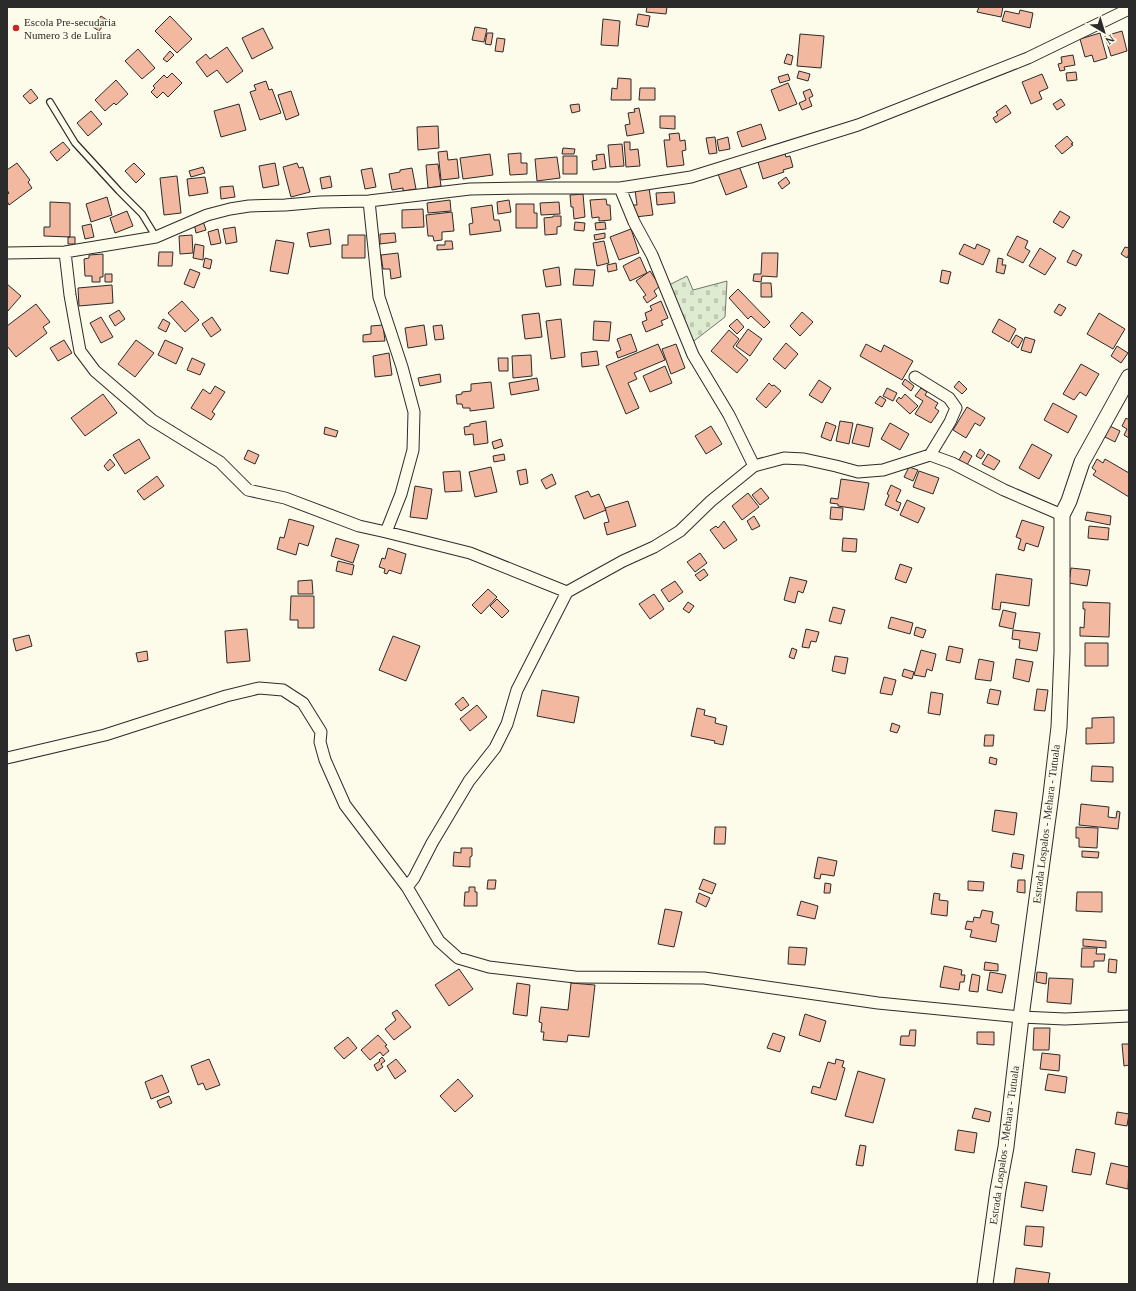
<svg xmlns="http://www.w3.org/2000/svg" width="1136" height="1291" viewBox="0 0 1136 1291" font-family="'Times New Roman',serif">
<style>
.cemetery{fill:url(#cemetery-stones);stroke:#74746e}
.building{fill:#f2b8a0;stroke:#2b2b2b}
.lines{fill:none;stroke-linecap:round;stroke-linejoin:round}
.service-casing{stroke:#2b2b2b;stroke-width:8}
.minor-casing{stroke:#2b2b2b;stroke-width:13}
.secondary-casing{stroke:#2b2b2b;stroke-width:17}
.service{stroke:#fdfbea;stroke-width:5.5}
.minor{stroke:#fdfbea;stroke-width:11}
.secondary{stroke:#fdfbea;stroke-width:15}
.poi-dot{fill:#c62828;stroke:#fdfbea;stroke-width:1.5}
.labels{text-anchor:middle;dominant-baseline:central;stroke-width:3;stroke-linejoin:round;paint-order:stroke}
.poi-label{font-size:11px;fill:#2b2b2b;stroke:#fdfbea;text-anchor:start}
.street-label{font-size:11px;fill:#2b2b2b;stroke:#fdfbea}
</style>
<defs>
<pattern id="cemetery-stones" width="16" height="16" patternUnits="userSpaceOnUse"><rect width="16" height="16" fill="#deebd1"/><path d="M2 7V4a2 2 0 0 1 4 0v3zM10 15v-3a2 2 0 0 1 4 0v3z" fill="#bfcab4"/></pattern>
</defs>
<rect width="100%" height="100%" fill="#fdfbea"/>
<!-- cemetery -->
<path class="cemetery" d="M687 276 693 290 727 281 725 317 690 344 669 285Z"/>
<!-- building -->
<path class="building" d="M647 7H667L666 14 646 12Z
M979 7H1003L1001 17 977 12Z
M1020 10 1033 13 1030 28 1002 21 1005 11 1019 14Z
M638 14 650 16 648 27 636 25Z
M101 16 107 20 99 31 93 27Z
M170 16 192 39 177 53 155 31Z
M603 19 620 21 618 46 601 45Z
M475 27 487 29 484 42 472 40Z
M263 28 273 48 252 59 242 38Z
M1122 31 1127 51 1111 56 1105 36Z
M487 33H493L491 45 485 44Z
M1100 33 1107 58 1094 62 1092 55 1085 57 1080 39Z
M800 34 824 36 821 68 797 66Z
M497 38 505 39 503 52 495 51Z
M227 47 243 71 227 83 217 70 207 77 196 62 206 54 210 59Z
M138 49 155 68 142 79 125 61Z
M170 51 174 55 167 62 163 59Z
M787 54 793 56 791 65 784 63Z
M1073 55 1075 65 1064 67 1065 70 1060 71 1058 64 1062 63 1061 57Z
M799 71 810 74 808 81 797 78Z
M1076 72 1077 80 1067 81 1066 73Z
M172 73 182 83 168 97 163 92 157 98 151 92 155 88 153 86 164 75 167 78Z
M788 74 790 80 780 83 778 77Z
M1042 74 1048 88 1039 92 1042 99 1031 104 1022 82Z
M618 78 631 79V100H611L612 88 617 89Z
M116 80 128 94 116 105 114 103 105 111 95 100Z
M266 81 269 90 272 89 281 113 260 120 250 92 256 90 254 85Z
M788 83 797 104 779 111 771 90Z
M640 88H655V100H639Z
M31 89 38 98 30 104 23 96Z
M810 89 813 96 809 98 812 106 802 110 799 103 806 100 803 92Z
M291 91 299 115 286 120 278 95Z
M1061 99 1065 105 1057 110 1053 104Z
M239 104 246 130 221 137 214 111Z
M579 104 580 111 572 113 570 105Z
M1006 105 1011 113 996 123 993 118 998 115 996 112Z
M639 108 644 133 627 136 625 125 630 124 628 113 635 112 634 109Z
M91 111 102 124 88 136 77 123Z
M660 116H675V129L660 128Z
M761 124 766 139 742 147 737 132Z
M438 126 439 148 418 150 417 127Z
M679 133 680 141 685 140 686 150 682 151 684 165 667 167 664 140H670L669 134Z
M1067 136 1073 143 1071 144 1073 145 1062 154 1055 146Z
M715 137 717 153 709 154 706 138Z
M728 137 730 149 719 151 717 140Z
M63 142 70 150 57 161 50 152Z
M624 142H630V150L638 149 640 166 626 167Z
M622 144 624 166 610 167 608 145Z
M563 148 575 149 574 154H562Z
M447 151 448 160 457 159 459 178 441 180 438 152Z
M521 153V163H527V174L510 175 508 154Z
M490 154 493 175 463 179 460 158Z
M604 154 606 168 593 170 592 161 597 160 596 155Z
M785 154 786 157 790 156 793 167 783 170 784 172 763 179 758 162Z
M563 156H577V174H563Z
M557 157 560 178 537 181 535 159Z
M17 163 30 180 28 182 32 188 9 205 7 201V195L9 193 7 190V170Z
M134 163 145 174 136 183 125 171Z
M275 163 279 185 263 188 259 166Z
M297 163 299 168 303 167 310 192 291 197 283 167Z
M438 164 441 186 428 188 426 165Z
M739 166 747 187 726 195 718 174Z
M203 167 205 173 191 177 189 171Z
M372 168 376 187 365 189 361 170Z
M412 168 416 189 403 191V188L392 190 389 174 400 172V170Z
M177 176 181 213 164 215 160 178Z
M330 176 332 187 322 189 320 178Z
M205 177 208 193 189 196 187 179Z
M786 177 790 183 782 189 778 183Z
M233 186 235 197 221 199 220 187Z
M649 188 653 215 635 217 633 205H637L635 190Z
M674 192 675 203 657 205 656 193Z
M583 194 585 217 574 219 573 207H571L570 195Z
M107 197 112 215 91 222 86 204Z
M606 199 607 205H610L611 220 599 221V217L592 218 590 200Z
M450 200 451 211 428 213 427 203Z
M509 200 511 212 498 214 497 202Z
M50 202 70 203V237L44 236V227H50Z
M559 202 560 214 541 215 540 203Z
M516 204H534V213H537V228H516Z
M492 205 494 220H499L501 231 470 235 469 224 473 223 471 208Z
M423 209 424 227 402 228V210Z
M127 211 133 226 115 233 110 218Z
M1060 211 1070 217 1063 228 1053 222Z
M452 212 454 231 442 232V240L434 241 433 236H428L426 215Z
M553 216H561V226L557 227V234L545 235 544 218 553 217Z
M203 221 206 230 196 233 194 223Z
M575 222 585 223 584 231 574 230Z
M605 222 606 229 596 230 595 223Z
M91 224 94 237 85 239 82 226Z
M235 227 237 242 226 244 223 229Z
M218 229 221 243 211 245 208 232Z
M329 229 331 244 310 247 307 233Z
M631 229 639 253 619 260 610 237Z
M395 233 396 242 380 244V234Z
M605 233V238L595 240 594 235Z
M192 235 193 253 180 254 179 236Z
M348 235H365V258H342V245H348Z
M1017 236 1028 241 1025 248 1030 251 1023 263 1007 255Z
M68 237H75V244H68Z
M276 240 294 243 288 274 270 271Z
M445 241H452L453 249 437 250V245H445Z
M604 241 609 263 597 266 593 243Z
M195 244 204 246 203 260 193 258Z
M964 244 975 249 977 244 990 250 983 265 959 254Z
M1125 247 1129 248V254L1127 258 1121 254Z
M1040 248 1056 258 1045 275 1029 266Z
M1073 250 1082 255 1076 266 1067 262Z
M159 252H173L172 266H158Z
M398 253 401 277 391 279 390 269H383L381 255Z
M762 253H778L777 277 762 276 761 282 753 281 754 274H761Z
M103 254V277H100V282H92V276H85L84 259 89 258V255Z
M640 257 647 273 630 281 623 266Z
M205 258 212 260 210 269 203 267Z
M998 258 1003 259 1002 265H1006L1004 274 996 272Z
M616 263 617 270 608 272 607 265Z
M559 267 561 285 546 287 543 270Z
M190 269 200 273 194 288 184 284Z
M575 269 595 270 593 286 573 285Z
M942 270 951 272 948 284 940 282Z
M650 271 660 286 654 291 657 296 647 303 643 297 646 295 636 281Z
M105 274H112V282H105Z
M761 283H771L772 297H761Z
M7 284 21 296 7 312Z
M112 285 113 303 79 306 78 288Z
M738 289 770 322 764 328 751 316 748 319 729 298Z
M182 301 199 320 185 332 168 313Z
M661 301 668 318 661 321 663 325 646 332 642 322 647 320 645 313 652 310 650 306Z
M36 304 50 322 43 327 47 333 16 357 7 346V326Z
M1059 304 1066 308 1061 316 1054 312Z
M119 310 125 319 115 326 109 316Z
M802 312 813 322 800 336 790 326Z
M539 313 542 337 525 339 522 315Z
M1099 313 1125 329 1113 349 1087 334Z
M101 317 113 337 101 343 90 323Z
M212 317 221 330 211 337 202 324Z
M163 319 170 323 166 332 158 328Z
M561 319 565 357 551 359 546 321Z
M737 319 744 327 737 334 729 326Z
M999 319 1016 329 1009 342 992 332Z
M594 321 611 322 609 341 593 340Z
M383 325 385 341 363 342V335L371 334V326Z
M424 325 427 345 408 348 405 328Z
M442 325 444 339 435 340 433 326Z
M748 329 762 339 750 356 736 346Z
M729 330 739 339 733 347 748 360 737 373 711 351Z
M631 334 637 351 618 358 616 352 621 350 617 339Z
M1016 335 1023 339 1018 348 1011 343Z
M1025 337 1035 340 1031 353 1021 350Z
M64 340 72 353 58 361 50 348Z
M136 340 154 353 135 377 118 364Z
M165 340 183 348 176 364 158 355Z
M786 343 798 354 785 369 773 359Z
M658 344 665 360 634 373 637 379 628 383 639 408 626 414 606 366Z
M676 344 685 368 671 374 662 349Z
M866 344 881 352 884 345 913 361 902 380 860 356Z
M1117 346 1128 353 1121 363 1111 356Z
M597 351 599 365 582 367 581 353Z
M389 353 392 375 375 377 373 356Z
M531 355 532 376 513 378 512 356Z
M192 358 205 364 200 375 187 370Z
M498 358H508V371H499Z
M1081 364 1099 374 1086 396 1080 392 1074 400 1063 394Z
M665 366 672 383 650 392 643 376Z
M440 374 441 382 420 386 418 378Z
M537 378 539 390 511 395 509 383Z
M905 379 914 386 911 391 902 384Z
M819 380 831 388 822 403 809 395Z
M959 381 967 389 962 394 954 387Z
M491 382 494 408 470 411V408H463L462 404H457L456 395 462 394V392L471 391V384Z
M769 383 772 386 774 385 781 391 766 408 756 399Z
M215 386 225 392 212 412 215 414 211 420 191 408 203 389 210 394Z
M887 388 897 393 893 401 883 396Z
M921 388 927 392 925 395 938 403 935 408 939 411 931 423 915 414 923 401 915 396Z
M103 394 117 413 85 436 71 418Z
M905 394 918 406 910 414 896 401 899 397 901 399Z
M880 396 886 400 882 407 875 403Z
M1053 403 1077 416 1068 433 1044 420Z
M967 407 985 418 980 426 975 423 966 438 953 430Z
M1126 418 1129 420V438L1124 435 1127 429 1122 426Z
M486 421 488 443 474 445 473 434 465 435 464 427 470 426V424Z
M840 421 853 423 849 444 836 441Z
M826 422 836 426 831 441 821 437Z
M890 423 909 434 900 450 881 439Z
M857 424 873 428 869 447 852 443Z
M711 426 722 444 706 454 695 436Z
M1110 426 1120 431 1115 442 1105 437Z
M325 427 338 431 336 437 324 434Z
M139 439 150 458 125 474 113 455Z
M501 439 503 446 494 449 492 442Z
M1032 444 1052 455 1039 479 1019 468Z
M980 449 985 453 981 459 976 456Z
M248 450 259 455 255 464 244 459Z
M964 451 972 456 967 465 959 460Z
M504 454 505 460 494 462 493 456Z
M988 454 1000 461 994 470 982 464Z
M110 459 115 465 108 471 104 466Z
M1097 459 1103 463 1105 459 1129 473V497L1093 475 1096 471 1092 468Z
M491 467 497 492 475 497 469 472Z
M909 467 918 470 913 481 904 477Z
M526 469 528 483 520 485 517 471Z
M460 471 462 491 445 492 443 472Z
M919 471 939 478 933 494 913 487Z
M552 474 556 484 546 489 541 480Z
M157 476 164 486 144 500 137 491Z
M841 479 869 483 864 510 838 506V504L830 503 831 498 838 499Z
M891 485 901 490 896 501 901 503 898 511 885 505 889 495 887 494Z
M415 486 432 489 427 519 410 517Z
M761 488 769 498 760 505 752 495Z
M588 491 591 497 599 494 606 510 584 519 575 496Z
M748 493 759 507 742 520 732 506Z
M907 500 925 508 918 523 900 515Z
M628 501 636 526 607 535 604 523 609 522 605 508Z
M831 507 843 508 842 520 830 519Z
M1087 512 1111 516 1110 525 1085 520Z
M754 516 760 526 752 530 747 521Z
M289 519 314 526 308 546 299 543 296 555 277 549 280 537 284 538Z
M1022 520 1044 527 1038 547 1026 543 1024 551 1018 549 1021 539 1016 537Z
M724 521 737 540 724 549 710 530 716 526 718 528Z
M1089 526 1109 528 1108 540 1088 538Z
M336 538 359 545 353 563 331 556Z
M843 538 857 539 856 552 842 551Z
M388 548 406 554 401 574 389 570 387 574 384 573 385 569 379 567 382 558 385 559Z
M700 553 707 563 695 572 687 562Z
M338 561 354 565 352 575 336 571Z
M900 564 912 568 906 583 895 579Z
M1071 568 1090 570 1087 586 1069 583Z
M704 569 708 575 700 581 695 575Z
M996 574 1032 579 1029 606 1001 602 1000 610 992 609Z
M790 577 807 581 803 593 798 591 795 603 784 600Z
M312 580 313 594H298V581Z
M675 581 683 592 669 602 661 590Z
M488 589 497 597 481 614 472 605Z
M654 594 664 609 650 619 639 604Z
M291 596H314V628H298V620H290Z
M497 599 509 611 502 618 490 606Z
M688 602 694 606 689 613 683 609Z
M1083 602 1110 603 1109 637 1080 636V627L1084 628 1085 609H1083Z
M833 607 845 610 841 624 829 621Z
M1003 610 1016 613 1013 629 999 626Z
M891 617 913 623 910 634 888 628Z
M916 627 926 630 923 638 914 635Z
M247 629 250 661 227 663 225 631Z
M806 629 819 632 816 642 811 641 809 648 802 647Z
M1013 630 1040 633 1037 651 1019 648 1020 640 1012 639Z
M29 635 32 646 16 651 13 639Z
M393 636 420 646 406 681 379 670Z
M1085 643H1108V666H1085Z
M949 646 963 649 960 663 946 660Z
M792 648 797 650 794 659 789 657Z
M921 650 936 654 932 671 927 669 925 677 914 675Z
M147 651 148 660 138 662 136 653Z
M835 656 848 658 845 674 832 671Z
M979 659 994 662 991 681 975 679Z
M1016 659 1033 662 1029 682 1013 678Z
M904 669 914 672 912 679 902 676Z
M884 677 896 680 892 695 880 693Z
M990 689 1001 691 998 705 987 703Z
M1037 689 1048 690 1045 711 1034 710Z
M542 690 579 697 574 723 537 716Z
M931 692 943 694 940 715 928 713Z
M463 697 469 705 461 711 455 704Z
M477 705 487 717 470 731 460 719Z
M697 708 705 710 704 715 716 718 715 723 727 726 723 745 714 743 715 741 691 736Z
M1114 717V743L1086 744V728H1092V718Z
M892 723 900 726 897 733 890 731Z
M985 735H994L993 746H984Z
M990 757 997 759 996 765 989 763Z
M1092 766 1113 767V782L1091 781Z
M1081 804 1109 807 1108 817 1116 818 1117 811 1120 812 1118 829 1079 825Z
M995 810 1017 813 1014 835 992 831Z
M715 827H726L725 844H714Z
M1076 827 1098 828 1097 848 1079 847V838H1076Z
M461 848H472V856L470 857V867L453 866 454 852 461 853Z
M1082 851 1099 852 1098 858 1082 857Z
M1013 853 1024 855 1022 869 1011 867Z
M818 857 837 861 834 876 821 874 820 879 814 878Z
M703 879 716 884 712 894 699 889Z
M488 880H496L495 889H487Z
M1018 880H1025V893L1017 892Z
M968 881 984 882 983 891 968 890Z
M825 883 831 884 830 893H824Z
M469 887H475V892H477V906H464L465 892H469Z
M1077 892H1102V912L1076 911Z
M699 893 710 898 706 907 696 902Z
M934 893 940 894 939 900 948 901 947 916 931 914Z
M801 901 818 906 815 919 797 915Z
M665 909 682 912 674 947 658 944Z
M982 910 993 912 991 923 999 925 996 942 970 937 972 930 965 929 967 921 973 922 974 917 980 918Z
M1083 939 1106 941V948L1083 946Z
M789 947 807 948 805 965 788 964Z
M1082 948H1097L1096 954H1105L1104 961H1094V967H1081Z
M1109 959 1117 960 1116 973 1108 972Z
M985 962 998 964V971L984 970Z
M944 966 962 970 961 975H965L964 982H960L959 990 940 987Z
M459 969 473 989 449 1006 435 985Z
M990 972 1006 975 1002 993 987 990Z
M1037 972 1047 973 1046 984 1036 982Z
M972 974 980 976 978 992 969 991Z
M1049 978 1073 979 1071 1004 1047 1002Z
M517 983 530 985 527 1016 513 1014Z
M571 983 595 985 589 1037 568 1035 567 1042 543 1040 544 1032H541L542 1023 539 1022 541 1007 568 1010Z
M397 1010 411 1027 394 1040 385 1029 396 1020 392 1013Z
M805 1014 826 1021 820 1042 799 1035Z
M1034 1028H1050L1049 1050H1033Z
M910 1030H916L915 1046 900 1045 901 1036H909Z
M977 1032H994V1045L977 1044Z
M773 1033 785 1037 780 1052 767 1048Z
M378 1035 387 1045 385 1046 389 1051 383 1056 380 1052 370 1060 361 1050Z
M348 1037 357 1048 344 1059 334 1048Z
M1122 1044H1129V1065L1124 1066Z
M1042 1053 1060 1055 1059 1071 1040 1069Z
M382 1057 385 1061 381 1064 383 1067 377 1071 374 1065 380 1061 379 1060Z
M209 1059 220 1085 206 1090 203 1083 198 1085 191 1066Z
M396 1059 406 1071 395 1079 387 1066Z
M836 1059 844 1061 842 1067 845 1068 836 1100 811 1093 813 1086 820 1088 828 1062 835 1064Z
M858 1071 885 1079 873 1123 845 1116Z
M1048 1074 1067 1077 1065 1093 1045 1090Z
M162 1075 169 1092 151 1099 145 1082Z
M458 1079 473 1096 455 1112 440 1096Z
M169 1096 172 1103 160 1108 157 1101Z
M975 1108 991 1112 989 1122 972 1118Z
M1117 1112 1129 1114 1127 1126 1115 1124Z
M958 1130 977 1133 974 1153 955 1150Z
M860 1145 866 1146 863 1166 856 1165Z
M1076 1149 1095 1153 1091 1175 1072 1172Z
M1111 1163 1129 1167 1128 1189 1106 1184Z
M1025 1182 1047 1186 1043 1211 1021 1207Z
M1026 1226 1044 1227 1042 1247 1024 1245Z
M1016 1268 1050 1273 1048 1284H1014Z"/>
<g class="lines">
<defs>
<path id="service" d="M50 102 75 143 119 191 142 214 156 237"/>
<path id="minor" d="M620 188 634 222 652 255 693 355 729 415 754 466
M369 201 379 297 402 367 414 412 413 450 401 494 386 532
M65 252 70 295 80 351 95 371 152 420 220 462 248 490 285 498 359 526 386 532 470 553 567 592 623 561 654 547 680 531 711 501 754 466 784 458 804 459 836 466 858 472 883 470 930 455
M7 253 65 252 156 237 207 215 230 209 249 206 285 205 320 202 369 201 470 189 530 188H620L691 177 858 125 1028 58 1129 9
M915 377 949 398 956 408 950 422 930 455 952 463 1004 490 1062 515
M7 758 105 735 226 696 259 688 283 690 303 703 321 732 320 742 325 760 345 805 407 887 439 941 458 958 489 967 575 977 704 978 878 1003 1021 1017 1065 1019 1129 1016
M407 887 414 878 432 843 469 781 495 748 507 724 517 690 567 592"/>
<path id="secondary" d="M985 1284 998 1190 1006 1147 1021 1017 1051 795 1059 727 1062 652V515L1069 501 1082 462 1129 377"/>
</defs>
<!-- service casing -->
<use href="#service" class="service-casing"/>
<!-- minor casing -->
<use href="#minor" class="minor-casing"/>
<!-- secondary casing -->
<use href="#secondary" class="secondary-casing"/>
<!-- service -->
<use href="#service" class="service"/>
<!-- minor -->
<use href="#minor" class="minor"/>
<!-- secondary -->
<use href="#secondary" class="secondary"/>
</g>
<!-- markers -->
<circle class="poi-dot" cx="16" cy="28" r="4"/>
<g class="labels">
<!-- poi labels -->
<g class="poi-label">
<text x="24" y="22">Escola Pre-secudaria<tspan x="24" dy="13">Numero 3 de Lulira</tspan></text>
</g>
<!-- street labels -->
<g class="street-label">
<text transform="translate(1046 824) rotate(-83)">Estrada Lospalos - Mehara - Tutuala</text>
<text transform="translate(1004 1145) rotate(-82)">Estrada Lospalos - Mehara - Tutuala</text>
</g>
</g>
<!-- border -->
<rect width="1136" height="1291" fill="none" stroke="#2b2b2b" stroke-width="16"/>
<!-- north arrow -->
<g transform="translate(1104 32) rotate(142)" stroke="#fdfbea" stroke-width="3" paint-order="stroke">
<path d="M0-3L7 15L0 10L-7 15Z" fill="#2b2b2b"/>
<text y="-6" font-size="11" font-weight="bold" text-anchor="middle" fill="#2b2b2b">N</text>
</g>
</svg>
